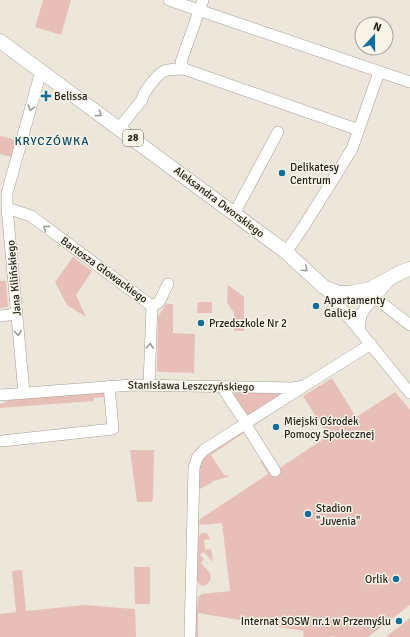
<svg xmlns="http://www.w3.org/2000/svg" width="410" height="637" viewBox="0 0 410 637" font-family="Signika,sans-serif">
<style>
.green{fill:#e8bfb8}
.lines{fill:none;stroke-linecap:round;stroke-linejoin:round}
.minor-casing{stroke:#a39f93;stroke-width:12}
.major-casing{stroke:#a39f93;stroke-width:15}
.minor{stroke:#fff;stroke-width:11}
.major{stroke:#fff;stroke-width:14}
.oneway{stroke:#9c9c99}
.poi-dot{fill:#0e6e9c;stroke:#f9f4e8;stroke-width:1.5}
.labels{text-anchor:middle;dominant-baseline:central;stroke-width:3;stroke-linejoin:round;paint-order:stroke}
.shield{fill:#f9f4e8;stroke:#63615a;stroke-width:1}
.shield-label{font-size:10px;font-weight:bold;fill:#23221d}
.poi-label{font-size:11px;fill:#23221d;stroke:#f9f4e8;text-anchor:start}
.street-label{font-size:11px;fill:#23221d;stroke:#f9f4e8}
.neighbourhood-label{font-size:12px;letter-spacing:1px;fill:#054766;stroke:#f9f4e8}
</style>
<rect width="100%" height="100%" fill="#ece7da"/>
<!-- green -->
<path class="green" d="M43 0H71L61 35 35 27Z
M1 136 16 140 11 157 0 154V137Z
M73 257 92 271 76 295 86 317 67 305 55 282Z
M0 281H6L8 307 0 308Z
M228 285 244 297V331H234V313L227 302Z
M198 302H212V313H197Z
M166 304H173V333L195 334 194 373 159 372 157 370 158 317Z
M332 378 356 417 395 392 410 410V605L368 637H336L331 636 330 637H303L304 631 198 613V637H196V618L198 597 202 594 230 591 222 523 201 525 199 524 200 519 268 474 261 462 262 460 272 473 328 436 303 396Z
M102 391 105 393 107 397 94 398V401L0 408V404L8 401 11 399Z
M235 392 283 393 248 416 234 396Z
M245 432 211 455 224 475 230 476 214 481 200 489C197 482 199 465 204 459 209 452 237 435 245 432Z
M130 450H154L153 499 152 502H137Z
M203 533C207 533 209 535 210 539L204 540 205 550 211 549 213 562 204 552 200 555 204 559 201 563C208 571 217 577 205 586L200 585 197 581 198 538 200 534Z
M134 567H150V604H135Z
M22 570 26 611 84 605 135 609 136 637H0V614L16 612 12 571Z
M410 618V637H388L387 636Z"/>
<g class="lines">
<defs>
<path id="minor" d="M169 0 410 82
M203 0 182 59 181 63 184 69 359 130
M119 128 142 100C143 92 157 75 164 71 170 69 178 69 184 69
M7 208 31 216 152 306 149 385
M234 214 278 132
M286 252 304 226 352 149 379 72
M324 287 410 393
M374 297 410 325
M152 306 159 302 168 284
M0 316 17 314
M359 330 361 315 366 307 389 281
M225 387V392L246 423 248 428 275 471
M24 393 7 208V193L41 71
M0 395 132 385 293 388 304 386 371 344
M2 441 113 429 109 386
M190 637 194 468 197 458 204 450 301 388"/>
<path id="major" d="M0 41 286 252 324 287 339 293H349L370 289 401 272 410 269"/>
</defs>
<!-- minor casing -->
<use href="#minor" class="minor-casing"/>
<!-- major casing -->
<use href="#major" class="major-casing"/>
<!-- minor -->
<use href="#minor" class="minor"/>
<!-- major -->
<use href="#major" class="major"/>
</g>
<!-- one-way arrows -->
<defs><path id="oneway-chevron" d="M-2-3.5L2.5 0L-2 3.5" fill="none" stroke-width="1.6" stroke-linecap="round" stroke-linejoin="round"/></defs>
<g class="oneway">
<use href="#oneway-chevron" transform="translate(31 108) rotate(105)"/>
<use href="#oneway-chevron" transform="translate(99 114) rotate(36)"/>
<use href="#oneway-chevron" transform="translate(46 228) rotate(-144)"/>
<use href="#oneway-chevron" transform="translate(305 269) rotate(42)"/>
<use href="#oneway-chevron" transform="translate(18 333) rotate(85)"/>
<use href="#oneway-chevron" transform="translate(150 346) rotate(-87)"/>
</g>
<!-- markers -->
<g class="poi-dot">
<path d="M44 90h4v4h4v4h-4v4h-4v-4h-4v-4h4z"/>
<circle cx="282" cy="173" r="4"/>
<circle cx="316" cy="306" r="4"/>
<circle cx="201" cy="323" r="4"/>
<circle cx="276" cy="427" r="4"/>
<circle cx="308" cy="514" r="4"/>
<circle cx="396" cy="579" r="4"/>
<circle cx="399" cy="621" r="4"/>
</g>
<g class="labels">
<!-- shield labels -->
<rect class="shield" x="123" y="130" width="20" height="16" rx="3"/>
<g class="shield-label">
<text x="133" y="138">28</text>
</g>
<!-- poi labels -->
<g class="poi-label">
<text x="54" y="96">Belissa</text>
<text x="290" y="167">Delikatesy<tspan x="290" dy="13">Centrum</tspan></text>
<text x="324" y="300">Apartamenty<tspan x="324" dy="13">Galicja</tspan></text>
<text x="209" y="323">Przedszkole Nr 2</text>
<text x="284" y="421">Miejski Ośrodek<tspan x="284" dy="13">Pomocy Społecznej</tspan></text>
<text x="316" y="508">Stadion<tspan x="316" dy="13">"Juvenia"</tspan></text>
<text x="388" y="579" text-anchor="end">Orlik</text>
<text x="391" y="621" text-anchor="end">Internat SOSW nr.1 w Przemyślu</text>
</g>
<!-- street labels -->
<g class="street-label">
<text transform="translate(219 202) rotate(37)">Aleksandra Dworskiego</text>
<text transform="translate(104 270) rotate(36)">Bartosza Głowackiego</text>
<text transform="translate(14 278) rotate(-95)">Jana Kilińskiego</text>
<text transform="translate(191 386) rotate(1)">Stanisława Leszczyńskiego</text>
</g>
<!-- neighbourhood labels -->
<g class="neighbourhood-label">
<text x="52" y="141">KRYCZÓWKA</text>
</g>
</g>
<!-- north arrow -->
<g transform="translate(374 36) rotate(21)"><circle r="19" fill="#f9f4e8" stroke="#a3a097"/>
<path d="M0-3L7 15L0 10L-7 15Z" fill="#0e6e9c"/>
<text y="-6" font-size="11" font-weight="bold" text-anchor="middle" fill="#23221d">N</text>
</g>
</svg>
